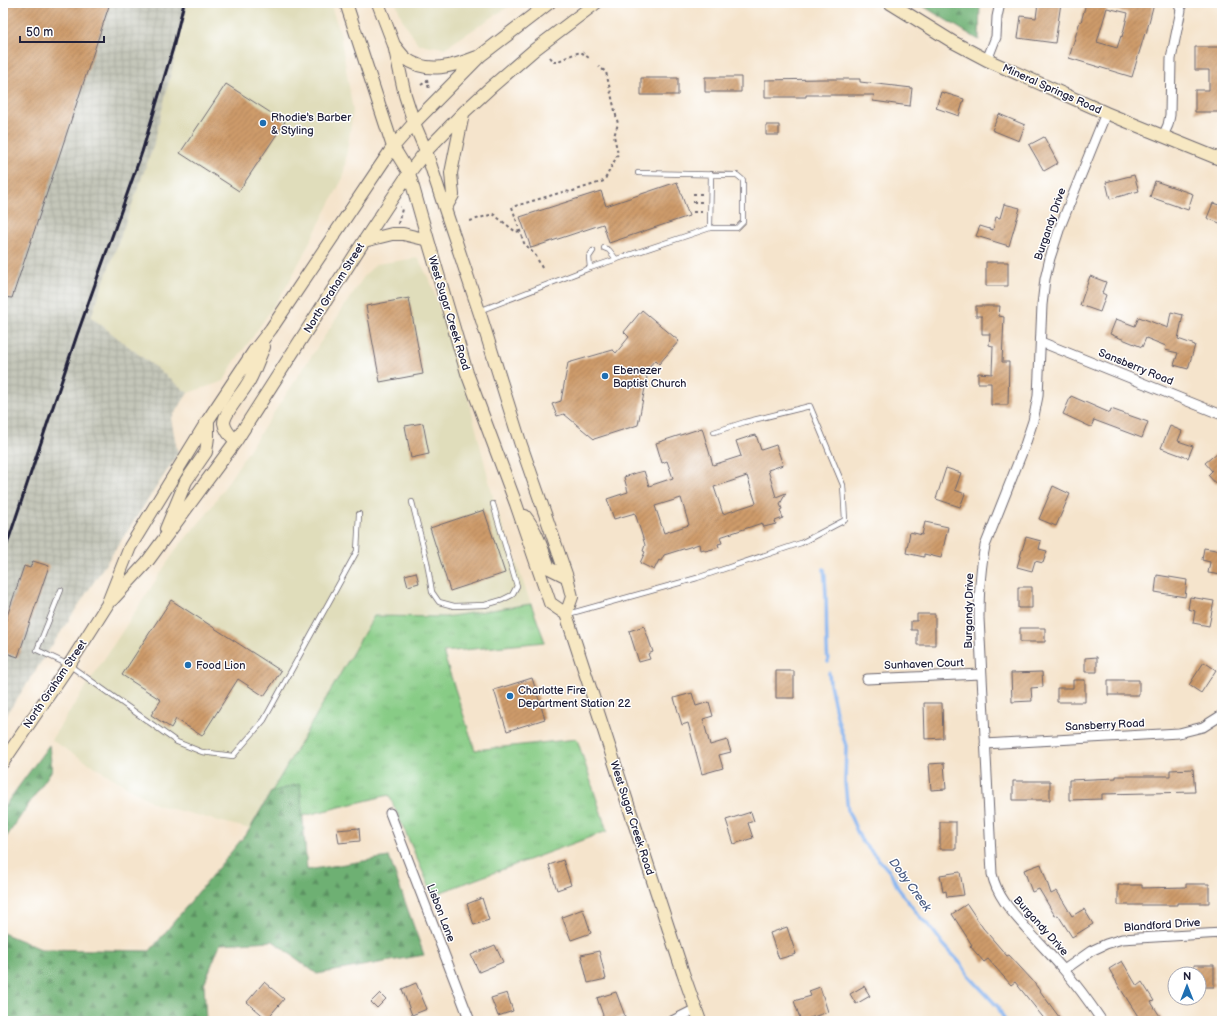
<svg xmlns="http://www.w3.org/2000/svg" width="1225" height="1024" viewBox="0 0 1225 1024" font-family="'Balsamiq Sans',sans-serif">
<style>
.built{fill:#e0ddbb}
.industrial{fill:url(#industrial-grid)}
.grass{fill:url(#grass-tufts);stroke:#557760}
.forest{fill:url(#forest-firs);stroke:#486957}
.lines{fill:none;stroke-linecap:round;stroke-linejoin:round}
.stream{stroke:#85b4f0;stroke-width:3.5}
.building{fill:url(#building-hatch);fill-rule:evenodd}
.lane-casing{stroke:#6c666e;stroke-width:6}
.street-casing{stroke:#6c666e;stroke-width:11}
.secondary-casing{stroke:#6c666e;stroke-width:14}
.path{stroke:#6c666e;stroke-width:2;stroke-dasharray:3 3;stroke-linecap:butt}
.lane{stroke:#fff;stroke-width:4.5}
.street{stroke:#fff;stroke-width:9}
.secondary{stroke:#f7e8c3;stroke-width:12}
.rail{stroke:#22223b;stroke-width:3}
.poi-dot{fill:#1f6fb2;stroke:#fff;stroke-width:1.5}
.labels{text-anchor:middle;dominant-baseline:central;stroke-width:3;stroke-linejoin:round;paint-order:stroke}
.street-label{font-size:11px;fill:#22223b;stroke:#fff}
.poi-label{font-size:11px;fill:#22223b;stroke:#fff;text-anchor:start}
.water-label{font-size:12px;font-style:italic;fill:#4a5c83;stroke:#fff}
</style>
<defs>
<pattern id="industrial-grid" width="8" height="8" patternUnits="userSpaceOnUse"><rect width="8" height="8" fill="#c4c6b9"/><path d="M0 4h8M4 0v8" fill="none" stroke="#a8aaa0"/></pattern>
<pattern id="grass-tufts" width="24" height="20" patternUnits="userSpaceOnUse"><rect width="24" height="20" fill="#88cc86"/><path d="M3 7l-1-3M5 7V3M7 7l1-3M15 17l-1-3M17 17v-4M19 17l1-3" fill="none" stroke="#75af75"/></pattern>
<pattern id="forest-firs" width="22" height="20" patternUnits="userSpaceOnUse"><rect width="22" height="20" fill="#6eb073"/><path d="M5 1l3.5 6h-7zM16 11l3.5 6h-7z" fill="#5a8f60"/></pattern>
<pattern id="building-hatch" width="6" height="6" patternUnits="userSpaceOnUse"><rect width="6" height="6" fill="#ce9b6a"/><path d="M-1 1l2-2M0 6l6-6M5 7l2-2" fill="none" stroke="#a77e58"/></pattern>
</defs>
<rect width="100%" height="100%" fill="#fff"/>
<filter id="ink" filterUnits="userSpaceOnUse"><feTurbulence type="fractalNoise" baseFrequency=".025" numOctaves="2"/><feDisplacementMap in="SourceGraphic" scale="8" xChannelSelector="R" yChannelSelector="G"/><feConvolveMatrix kernelMatrix="1 2 1 2 8 2 1 2 1" color-interpolation-filters="sRGB"/></filter>
<filter id="wash" filterUnits="userSpaceOnUse"><feTurbulence type="fractalNoise" baseFrequency=".012" numOctaves="4" result="noise"/><feDisplacementMap in="SourceGraphic" scale="16" xChannelSelector="R" yChannelSelector="G"/><feGaussianBlur stdDeviation="0.9" result="paint"/><feColorMatrix in="noise" values="0 0 0 0 0 0 0 0 0 0 0 0 0 0 0 0 0 1.4 0 .05"/><feComposite in="paint" operator="in"/></filter>
<g filter="url(#wash)">
<rect width="100%" height="100%" fill="#f5e4cc"/>
<!-- built -->
<path class="built" d="M188 3H330L340 32 353 111 343 178 288 284 252 338 234 362 224 381 188 393 91 317 153 147Z
M396 3H514L445 48 418 44 402 19Z
M418 258 431 283 457 362 467 393 495 505 531 604 445 617 374 616 250 829 157 805 51 740 177 548 206 515 365 275 376 264Z"/>
<!-- industrial -->
<path class="industrial" d="M3 3H188L153 147 91 317 188 393 171 419 178 454 3 720Z"/>
<!-- grass -->
<path class="grass" d="M531 604 545 642 443 652 475 750 577 739 607 831 433 895 389 795 250 829 374 616 445 617Z"/>
<!-- forest -->
<path class="forest" d="M918 3H980L979 40Z
M49 745 52 770 3 842V808Z
M300 784 307 870 389 857 424 955 317 974 273 941 220 944 204 984 206 1021H3V933L41 949 150 951 250 829 271 792Z"/>
<g class="lines">
<!-- stream -->
<path class="stream" d="M824 569C828 600 825 631 828 662
M829 673 830 684 838 721 846 746 845 783 848 811 861 840 891 873 898 888 919 916 931 928 943 944 962 965 968 975 998 1007 1005 1021"/>
</g>
<g id="blocks">
<!-- building -->
<path class="building" d="M3 3H110L12 298 3 297Z
M1038 3H1061L1055 43 1018 38 1021 16 1036 18Z
M1086 3H1154L1146 34 1145 33 1132 77 1069 58 1080 21 1081 22ZM1107 8 1128 13 1122 37 1121 36 1117 48 1097 42Z
M1195 47H1222V112H1195V90H1209V70H1195Z
M705 77H741V92H705Z
M641 78H678V95H641Z
M822 79H860V82L912 88 910 106 873 101 874 95H806V97H765V80Z
M226 84 285 122 239 191 180 153Z
M941 92 964 99 959 116 936 108Z
M999 114 1025 125 1019 141 992 130Z
M766 125H779V135H766Z
M1044 137 1058 163 1044 171 1029 145Z
M1134 175 1139 191 1110 199 1106 182Z
M1155 181 1193 194 1188 210 1150 197Z
M677 182 689 216 609 243 603 224 531 248 520 217 601 191 606 206Z
M1213 203 1222 206V224L1207 218Z
M1004 204 1020 208 1009 246 976 236 980 226 993 230 996 217 1000 218Z
M986 262H1008V286H986Z
M1090 276 1106 282 1102 293 1106 295 1100 312 1080 305Z
M409 298 423 374 380 382 366 306Z
M976 306H1000L999 316 1004 317 1002 362H1009L1008 405H991V383H978V373L992 374 993 346 989 345 990 334H982V316H976Z
M642 310 679 341 659 364 655 360 643 374 647 377 638 425 594 439 564 414 557 416 552 404 561 401 568 363 613 350 616 353 629 337 624 332Z
M1171 312 1183 315 1178 339 1195 345 1188 369 1174 365 1178 353 1165 350 1166 346 1146 338 1142 347 1110 334 1116 319 1135 326 1139 317 1168 328Z
M1071 396 1110 413 1111 409 1148 422 1142 438 1094 420 1091 427 1063 414Z
M423 423 429 454 411 458 405 426Z
M1170 426 1182 431 1178 441 1193 446 1188 458 1161 448Z
M702 428 713 465 741 456 736 441 748 437 756 435 761 450 776 445 783 465 768 470 776 497 786 493 780 504 782 509 780 510 783 518 775 521 776 524 764 527 762 523 720 537 722 543 718 544 719 547 713 549 705 551 704 549 700 550 699 544 664 555 661 561 659 560 654 570 640 563 645 552 643 551 645 545 635 513 614 519 607 499 628 492 624 477 636 473 644 471 649 486 673 478 667 461 662 463 656 443ZM747 476 756 503 723 514 714 487ZM681 498 689 525 664 533 655 506Z
M1218 452 1222 456V482L1220 480 1216 484 1208 475 1212 471 1205 463Z
M946 468 961 473 955 490 965 494 960 507 936 499Z
M1053 486 1070 494 1056 526 1039 519Z
M484 510 505 573 450 591 430 528Z
M925 522 948 527 941 558 924 554V557L906 553 910 532 922 535Z
M1026 537 1041 541 1039 549 1047 551 1043 563 1035 561 1032 571 1017 567Z
M1204 548 1222 551V575L1208 573 1210 562 1202 560Z
M33 561 49 566 18 657 3 652V628L24 566 30 568Z
M416 572 419 583 408 586 405 575Z
M1157 575 1187 580 1185 597 1155 592Z
M1018 587H1032V608H1018Z
M1190 597 1214 601 1209 626 1193 623 1195 611 1188 609Z
M171 600 281 671 264 696 238 679 202 736 176 719 171 728 151 715 161 700 122 675Z
M917 614H935V645H917V630H911V621H917Z
M644 626 653 652 648 654 650 659 639 662 629 631Z
M1020 628H1045V642H1020Z
M1097 657V672H1085V658Z
M1204 662 1216 670 1201 693 1189 685Z
M776 671H794V698H776Z
M1042 672 1043 687 1031 688 1032 701 1012 702 1011 673Z
M532 678 545 719 507 731 494 690Z
M1073 680H1085V702H1057V688H1073Z
M1108 680H1139V695H1108Z
M692 693 696 706 709 702 713 716 703 719 710 745 727 740 731 752 719 755 723 768 702 774 688 723 682 725 674 698Z
M924 703H942L943 738 925 739Z
M944 763 946 789 931 790 929 764Z
M1193 769 1195 792 1102 794V799L1069 800V780L1116 778V776H1170V770Z
M1013 781H1050V800H1013Z
M751 812 754 821 748 823 753 838 734 844 726 820Z
M940 822H956V849H940Z
M359 828 360 841 339 843 337 830Z
M563 860 571 885 557 890 549 865Z
M1041 864 1051 894 1057 891 1072 916 1084 909 1093 924 1072 937 1058 915 1055 916 1039 889 1032 892 1024 870Z
M960 872 964 895 947 897 946 891 943 892 940 875Z
M1186 884H1209V903H1177V905H1118V885H1142V888L1186 887Z
M482 898 489 920 474 925 467 904Z
M967 904 983 928 1007 956 1009 955 1032 980 1062 1021H1046L1015 982 1011 985 988 959 984 962 970 946 972 945 952 914Z
M583 909 591 933 571 940 562 917Z
M787 927 796 954 779 959 770 933Z
M495 945 503 962 479 972 471 955Z
M599 951 606 979 588 983 581 955Z
M1122 961 1137 986 1142 982 1154 1001 1151 1002 1163 1021H1141L1120 988 1109 969Z
M1194 965H1214V987H1199V974H1194Z
M264 982 284 999 267 1019 247 1002Z
M416 983 427 1009 412 1015 402 989Z
M864 986 870 996 856 1004 850 994Z
M820 987 828 1012 801 1021 794 1001 811 996 809 991Z
M616 992 625 1016 609 1021H605L597 998Z
M380 993 386 999 377 1008 371 1002Z
M507 993 513 1011 498 1016 491 998Z"/>
</g>
</g>
<g filter="url(#ink)">
<use href="#blocks" fill-opacity="0" stroke="#6c666e" stroke-width="1"/>
<g class="lines">
<defs>
<path id="lane" d="M710 228 711 174
M604 248 609 250 616 259
M590 268 589 257 593 251
M479 311 590 268 710 228H737L743 222V180L737 175 638 173
M412 502 427 562 432 592 439 602 454 606 485 605 502 600 512 595 517 586 493 504
M61 590 37 650 69 665 177 742 202 752 233 756 264 720 357 551 359 514
M568 614 697 578 801 543 845 520 843 485 810 406 745 422 714 432"/>
<path id="street" d="M987 60 996 37 997 17 1000 3
M1163 136 1168 125 1170 115 1171 59 1181 10 1178 3
M1041 342 1222 415
M867 679 981 674
M985 744 1179 733 1203 727 1222 715
M390 813 470 1021
M1064 970 1091 951 1106 944 1122 939 1222 933
M672 1021 696 1009
M1102 1021C1090 1003 1077 985 1063 969 1051 955 1038 942 1026 928 1011 911 997 896 992 874L979 618C979 594 980 570 985 546L1025 445 1033 421 1038 396 1042 305 1045 279 1050 258 1060 227 1106 113"/>
<path id="secondary" d="M346 3 393 147 409 173 428 240 467 373 516 504 550 603 566 614
M378 3 394 45 405 95 414 123 426 151 445 209 480 314 520 442 567 577 572 597 566 614 683 973 700 1021
M890 3 953 42 987 60 1106 113 1222 160
M395 46C398 50 401 54 405 58 427 75 454 66 477 57
M445 209 453 195 451 173 463 114
M364 241 392 234H403L428 240
M236 441C231 436 225 431 224 423 224 413 240 396 246 386 254 375 258 359 264 347
M525 516C537 531 543 551 549 568L567 577
M166 529 186 481 206 452 208 437V420
M112 600 147 562 236 441 364 241 409 173 426 151 464 112 489 89 534 50 596 3
M3 762 69 665 107 605 130 547 208 420 254 351 271 329 393 147 414 123 480 56 549 3"/>
</defs>
<!-- lane casing -->
<use href="#lane" class="lane-casing"/>
<!-- street casing -->
<use href="#street" class="street-casing"/>
<!-- secondary casing -->
<use href="#secondary" class="secondary-casing"/>
<!-- path -->
<path class="path" d="M550 57 554 62H556L574 54 581 52 589 58
M427 79 429 90
M421 85 427 81
M693 194H704
M693 202H704
M693 212H704
M470 221 493 214 516 232 520 231
M398 224 402 209 400 207
M542 268 536 256 524 243 512 207 566 191 570 192 604 181 618 154 614 136 618 124 606 72 599 67"/>
<!-- lane -->
<use href="#lane" class="lane"/>
<!-- street -->
<use href="#street" class="street"/>
<!-- secondary -->
<use href="#secondary" class="secondary"/>
<!-- rail -->
<path class="rail" d="M3 556 77 335 142 152 173 48 184 3"/>
</g>
</g>
<!-- markers -->
<g class="poi-dot">
<circle cx="263" cy="123" r="4"/>
<circle cx="605" cy="376" r="4"/>
<circle cx="188" cy="665" r="4"/>
<circle cx="510" cy="696" r="4"/>
</g>
<g class="labels">
<!-- street labels -->
<g class="street-label">
<text transform="translate(1052 89) rotate(24)">Mineral Springs Road</text>
<text transform="translate(1050 224) rotate(-71)">Burgandy Drive</text>
<text transform="translate(334 288) rotate(-58)">North Graham Street</text>
<text transform="translate(449 313) rotate(73)">West Sugar Creek Road</text>
<text transform="translate(1136 367) rotate(22)">Sansberry Road</text>
<text transform="translate(969 611) rotate(-89)">Burgandy Drive</text>
<text transform="translate(924 664) rotate(-2)">Sunhaven Court</text>
<text transform="translate(55 684) rotate(-56)">North Graham Street</text>
<text transform="translate(1105 725) rotate(-3)">Sansberry Road</text>
<text transform="translate(632 818) rotate(72)">West Sugar Creek Road</text>
<text transform="translate(441 913) rotate(69)">Lisbon Lane</text>
<text transform="translate(1162 925) rotate(-4)">Blandford Drive</text>
<text transform="translate(1041 926) rotate(48)">Burgandy Drive</text>
</g>
<!-- poi labels -->
<g class="poi-label">
<text x="271" y="117">Rhodie's Barber<tspan x="271" dy="13">&amp; Styling</tspan></text>
<text x="613" y="370">Ebenezer<tspan x="613" dy="13">Baptist Church</tspan></text>
<text x="196" y="665">Food Lion</text>
<text x="518" y="690">Charlotte Fire<tspan x="518" dy="13">Department Station 22</tspan></text>
</g>
<!-- water labels -->
<g class="water-label">
<text transform="translate(910 885) rotate(54)">Doby Creek</text>
</g>
</g>
<!-- margin -->
<rect width="1225" height="1024" fill="none" stroke="#fff" stroke-width="16"/>
<!-- north arrow -->
<g transform="translate(1187 986)"><circle r="19" fill="#ffffff" stroke="#a7a7b1"/>
<path d="M0-3L7 15L0 10L-7 15Z" fill="#1f6fb2"/>
<text y="-6" font-size="11" font-weight="bold" text-anchor="middle" fill="#22223b">N</text>
</g>
<!-- scale -->
<path d="M20 36v6h84v-6" fill="none" stroke="#22223b" stroke-width="2"/>
<text x="26" y="36" font-size="12" fill="#22223b" stroke="#ffffff" stroke-width="3" paint-order="stroke">50 m</text>
</svg>
